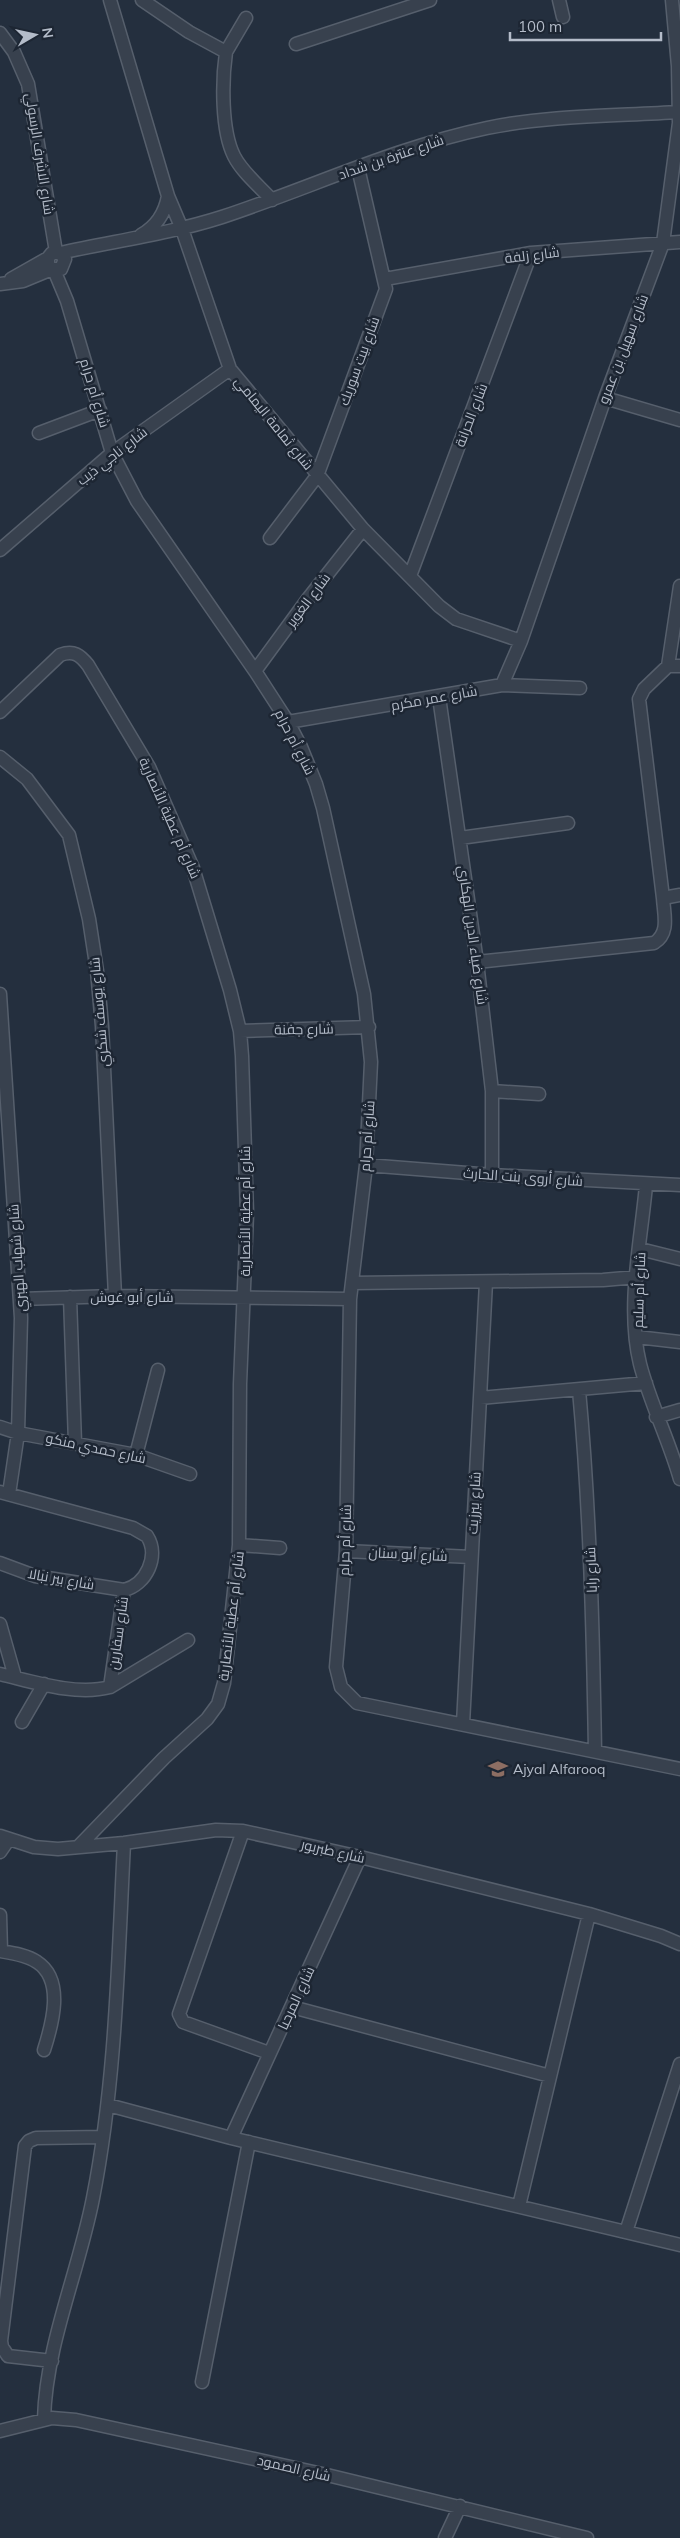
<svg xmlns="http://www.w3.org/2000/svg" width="680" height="2538" viewBox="0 0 680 2538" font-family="Mulish,Cairo,sans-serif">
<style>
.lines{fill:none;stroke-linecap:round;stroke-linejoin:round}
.minor-casing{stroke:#565f6c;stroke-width:15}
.minor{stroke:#38414e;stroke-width:12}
.labels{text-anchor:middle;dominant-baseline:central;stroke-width:5;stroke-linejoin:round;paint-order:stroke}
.street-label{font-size:14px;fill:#b4bcc9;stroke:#1d2633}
.poi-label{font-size:14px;fill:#b4bcc9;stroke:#1d2633;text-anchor:start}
</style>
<rect width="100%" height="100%" fill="#242f3e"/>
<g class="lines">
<defs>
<path id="minor" d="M110 0 168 196 182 229 230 369 363 529 439 606 456 619 521 641
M142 0 189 32 226 52C222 80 221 130 234 156 242 172 259 186 272 200
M559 0 563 17
M0 33 14 52 28 84 56 252
M296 44 430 0
M226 52 246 18
M141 235C157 226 165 213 168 196
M60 253C114 241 169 234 222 217 310 188 396 147 487 128 549 115 616 116 679 112
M54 270 67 301 112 453 137 501 255 671 288 722 301 747 316 784 323 808 364 994 371 1062 366 1165 350 1299 346 1551 336 1667 341 1687 357 1703 680 1769
M11 279 48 258
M385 279 531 253 680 242
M0 284 23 281 52 269H61L65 259 60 253H52L48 258V265L52 269
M605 398 680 420
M39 433 100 410
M270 538 317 476 386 289 358 168
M0 550 112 453 230 369
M410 576 531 253
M668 666 680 586
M255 671 307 600 363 529
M502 685 521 641 605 398 663 243 679 123 678 66 672 0
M439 697 477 962 492 1091V1175
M0 712 60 655C74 650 80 655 88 665L149 767 193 868 230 990 240 1031 242 1056 247 1214 240 1384 239 1545 224 1683 218 1704 207 1719 164 1758 78 1847
M288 722 502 685 580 688
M0 757 27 779 69 835 89 919 97 971 102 1026 115 1296
M460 838 568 823
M663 898 680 895
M477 962 654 943C670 933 664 915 663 898L639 699 644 689 668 666H680
M0 994 21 1318 18 1433 9 1494
M240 1031 369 1027
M492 1091 539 1094
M366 1165 492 1175 680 1185
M646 1185C641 1242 626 1307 640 1364 650 1403 669 1440 680 1479
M640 1249 680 1259
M352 1283 603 1280 637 1277
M70 1297 75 1443
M20 1299 115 1296 350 1299
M637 1337 680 1342
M579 1390C590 1510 593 1630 595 1751
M480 1398 646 1383
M656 1417 680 1410
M0 1427 18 1433 136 1455 190 1474
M136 1455 158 1370
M0 1492 133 1528 147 1536C160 1556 146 1585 124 1590L35 1576 0 1563
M239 1545 280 1548
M346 1551 471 1557
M0 1624 15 1677
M0 1674C34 1682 76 1696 110 1687L188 1640
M110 1687 124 1590
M22 1722 44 1684
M463 1724 486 1282
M243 1831 179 2014 183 2022 269 2053
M0 1836 34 1847 58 1849 124 1843 216 1830 243 1831 360 1857 589 1914 661 1936 680 1944
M0 1852 9 1839
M0 1915 1 1951
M0 1951C12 1953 27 1955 37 1962 65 1980 52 2025 44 2050
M292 2007 550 2076
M108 2105 231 2138 680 2245
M231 2138 360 1857
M519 2206 589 1914
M626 2232 680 2064
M52 2361 8 2356 2 2347 1 2341 25 2146 29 2141 36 2138 103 2137
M202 2382 249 2142
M44 2419C46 2344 79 2271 93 2198 116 2081 118 1961 124 1843
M0 2431 52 2418 76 2420 327 2475 587 2538
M445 2538 460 2506"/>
</defs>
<!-- minor casing -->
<use href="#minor" class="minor-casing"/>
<!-- minor -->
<use href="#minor" class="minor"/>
</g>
<!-- icons -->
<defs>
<symbol id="school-bare" viewBox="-9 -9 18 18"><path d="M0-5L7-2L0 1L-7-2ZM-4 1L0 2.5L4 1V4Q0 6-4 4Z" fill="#8d6e63" stroke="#1d2633" stroke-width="2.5" paint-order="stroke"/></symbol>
</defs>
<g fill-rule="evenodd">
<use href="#school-bare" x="484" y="1755" width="28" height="28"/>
</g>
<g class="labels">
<!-- street labels -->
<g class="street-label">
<text transform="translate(40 154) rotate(81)">شارع الاشرف الرسولي</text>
<text transform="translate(391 157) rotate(-19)">شارع عنترة بن شداد</text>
<text transform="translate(532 255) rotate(-7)">شارع زلفة</text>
<text transform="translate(623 349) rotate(-69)">شارع سهيل بن عمرو</text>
<text transform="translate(359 361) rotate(-70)">شارع بيت سوريك</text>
<text transform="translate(95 393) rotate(73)">شارع أم حرام</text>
<text transform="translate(471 415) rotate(-69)">شارع الحرانة</text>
<text transform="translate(274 423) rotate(51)">شارع ثمامة اليمامي</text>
<text transform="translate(112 456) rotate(-38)">شارع ناجي ذيب</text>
<text transform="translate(308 600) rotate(-53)">شارع الغوير</text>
<text transform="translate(434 698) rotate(-10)">شارع عمر مكرم</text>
<text transform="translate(295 742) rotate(63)">شارع أم حرام</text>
<text transform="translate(170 818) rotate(66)">شارع أم عطية الأنصارية</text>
<text transform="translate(473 935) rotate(82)">شارع ضياء الدين الهكاري</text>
<text transform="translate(99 1012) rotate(-95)">شارع يوسف شكري</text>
<text transform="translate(304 1029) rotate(-1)">شارع جفنة</text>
<text transform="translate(367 1136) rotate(-86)">شارع أم حرام</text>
<text transform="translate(523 1177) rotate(4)">شارع أروى بنت الحارث</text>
<text transform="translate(245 1211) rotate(-90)">شارع أم عطية الأنصارية</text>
<text transform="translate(17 1258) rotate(-94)">شارع شهاب الهبري</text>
<text transform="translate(639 1290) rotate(-88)">شارع أم سليم</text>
<text x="132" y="1297">شارع أبو غوش</text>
<text transform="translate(96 1448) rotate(12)">شارع حمدي منكو</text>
<text transform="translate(474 1503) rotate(-87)">شارع بيرزيت</text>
<text transform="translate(345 1540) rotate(-88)">شارع أم حرام</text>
<text transform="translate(408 1554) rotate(3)">شارع أبو سنان</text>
<text transform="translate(591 1570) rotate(-92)">شارع رابا</text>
<text transform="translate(61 1579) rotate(10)">شارع بير نبالا</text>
<text transform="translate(231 1616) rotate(-83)">شارع أم عطية الأنصارية</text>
<text transform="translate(118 1633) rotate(-82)">شارع سفارين</text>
<text transform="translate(333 1851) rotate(13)">شارع طبربور</text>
<text transform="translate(296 1998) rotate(-65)">شارع المرحبا</text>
<text transform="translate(294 2468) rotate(13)">شارع الصمود</text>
</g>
<!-- poi labels -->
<g class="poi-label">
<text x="513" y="1769">Ajyal Alfarooq</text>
</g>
</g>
<!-- north arrow -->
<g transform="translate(35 35) rotate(81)" stroke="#1d2633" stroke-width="4" paint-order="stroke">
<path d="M0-4L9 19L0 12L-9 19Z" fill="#b4bcc9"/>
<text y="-8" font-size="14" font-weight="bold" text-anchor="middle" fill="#b4bcc9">N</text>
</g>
<!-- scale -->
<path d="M510 32v8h151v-8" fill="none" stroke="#b4bcc9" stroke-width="2.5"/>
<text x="518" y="32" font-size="15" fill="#b4bcc9" stroke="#1d2633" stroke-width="4" paint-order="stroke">100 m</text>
</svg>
